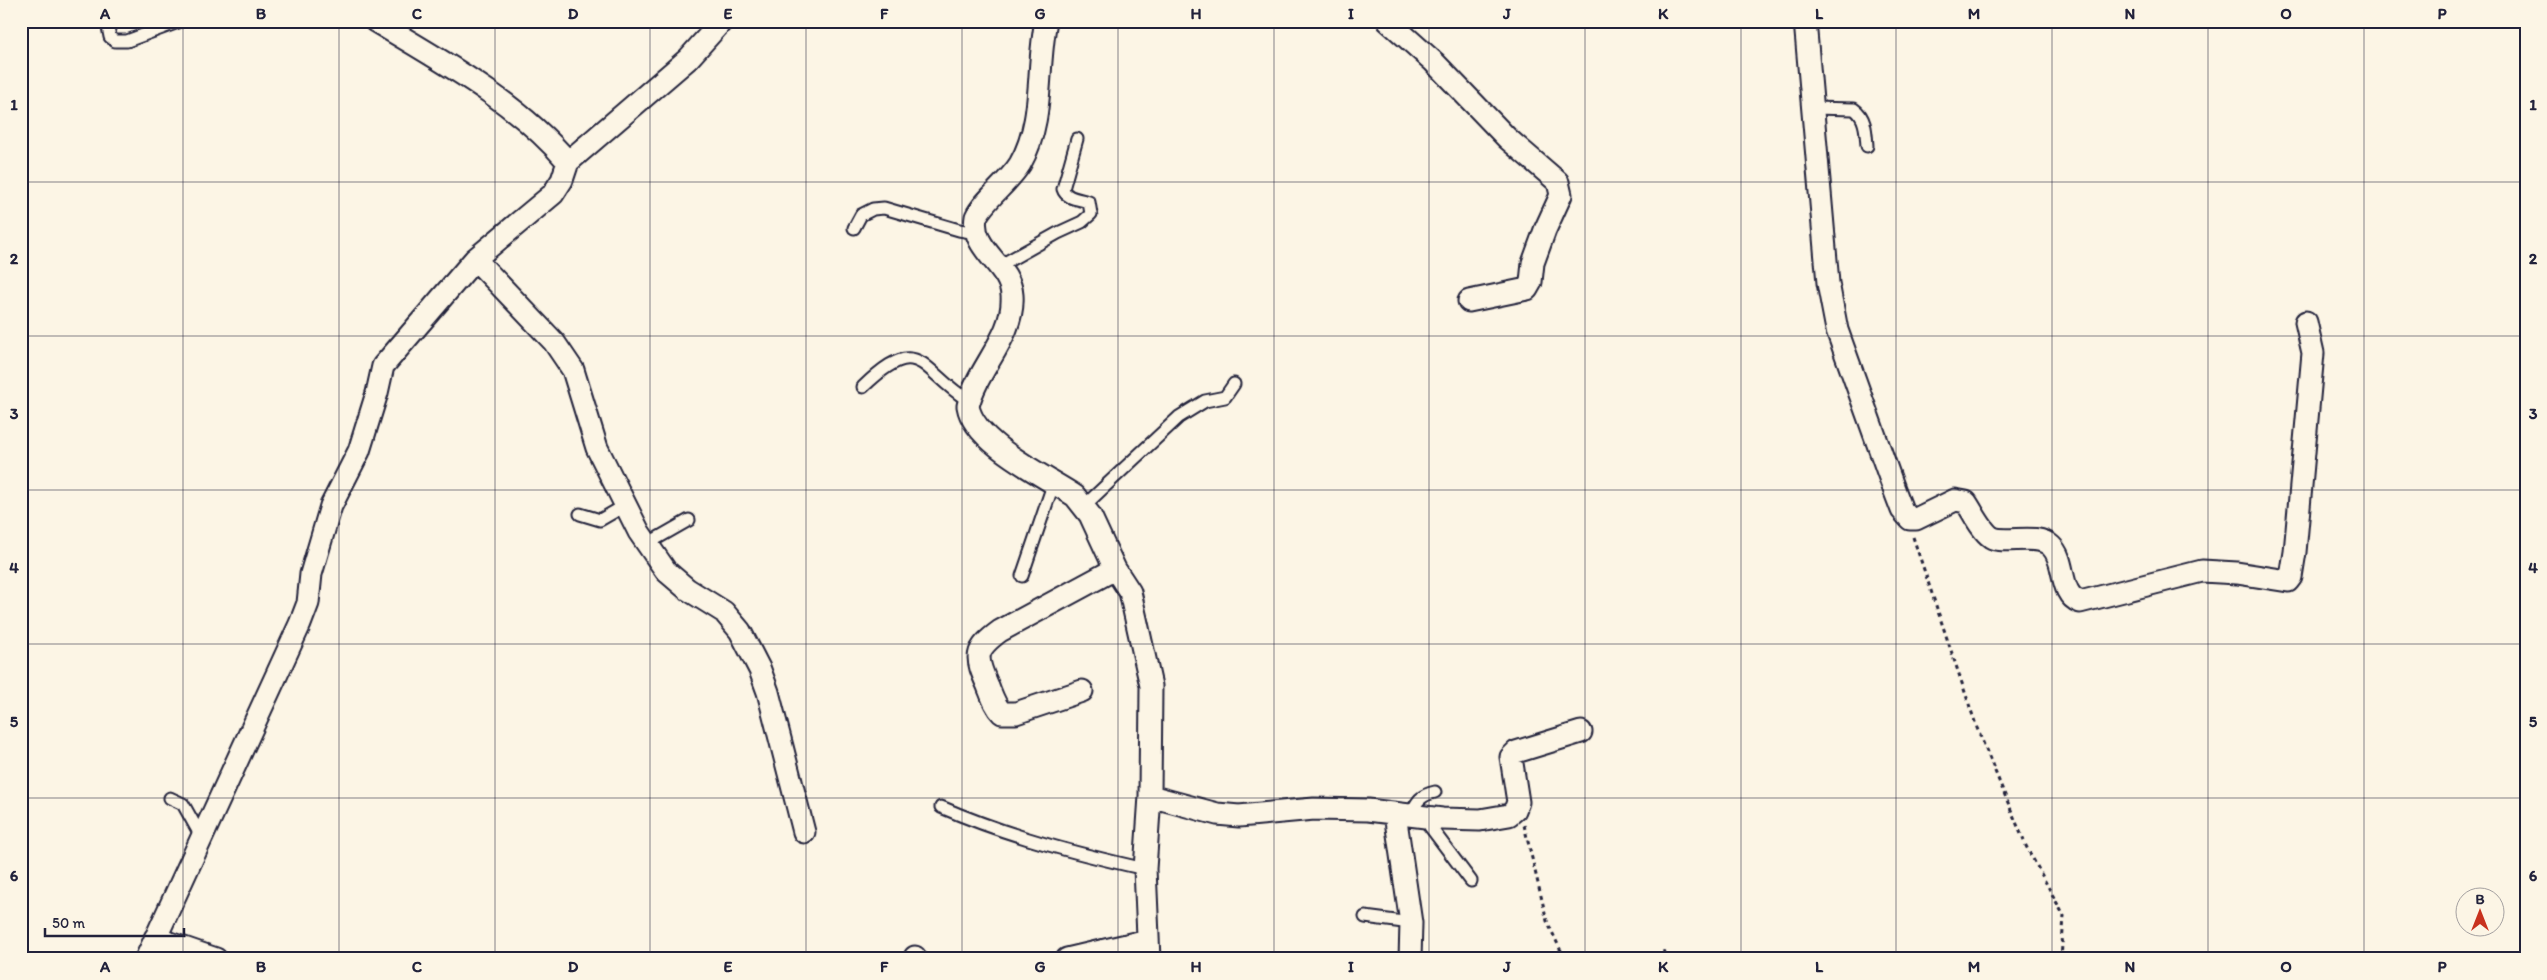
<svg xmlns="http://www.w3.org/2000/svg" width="2547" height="980" viewBox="0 0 2547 980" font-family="Itim,sans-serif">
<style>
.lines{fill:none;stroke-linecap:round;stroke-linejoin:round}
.service-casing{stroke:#22223b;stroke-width:15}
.minor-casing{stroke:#22223b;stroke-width:25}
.path{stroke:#22223b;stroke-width:3;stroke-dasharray:4 4;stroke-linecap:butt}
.service{stroke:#fcf5e5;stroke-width:11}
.minor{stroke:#fcf5e5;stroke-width:21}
.grid{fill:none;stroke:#22223b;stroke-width:1;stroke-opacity:0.55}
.neatline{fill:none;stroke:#22223b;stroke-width:2}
.grid-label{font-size:16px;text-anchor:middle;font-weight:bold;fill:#22223b}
</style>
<rect width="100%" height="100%" fill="#fcf5e5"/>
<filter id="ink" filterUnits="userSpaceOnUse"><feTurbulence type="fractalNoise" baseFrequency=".02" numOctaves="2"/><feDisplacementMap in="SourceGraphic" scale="10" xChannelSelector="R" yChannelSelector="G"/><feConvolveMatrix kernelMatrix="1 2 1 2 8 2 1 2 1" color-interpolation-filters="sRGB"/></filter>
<g filter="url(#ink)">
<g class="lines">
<defs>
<path id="service" d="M107 22 110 37 115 41H127L181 21
M1813 108 1854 109C1866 117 1866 133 1867 146
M854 228 861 215 873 209 884 208 959 230 977 233
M999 266 1058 233 1082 222 1091 214 1089 202C1080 199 1066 199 1063 189L1077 139
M863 387C921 331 919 370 969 401
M1084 506 1179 417 1205 401 1225 397 1234 384
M580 514 600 520 626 505
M647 544 689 520
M1022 576 1054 482
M170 798 183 804 202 838
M941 807C1008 836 1074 853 1145 869
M1410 815C1417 802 1420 795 1435 792
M1422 816 1471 881
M1365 917 1411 923"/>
<path id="minor" d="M1046 21C1036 69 1045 120 1020 164 1009 182 984 200 976 217 970 250 1010 264 1012 295 1015 336 977 368 968 406 974 443 1045 476 1075 496L1090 515 1115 569 1130 592 1151 686 1150 796 1145 869 1149 959
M1388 21 1434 62 1507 138 1558 182 1561 195 1545 230 1533 263 1531 282 1527 289 1469 301
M1805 21 1828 283 1837 330 1894 489 1902 510 1910 519H1916L1955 500 1966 502C1973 512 1981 530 1991 537 2004 545 2037 532 2051 546 2067 561 2058 594 2080 602L2202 571 2237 573 2288 581 2291 577 2295 552 2313 353 2306 322
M568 162 688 59 722 21
M475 259 554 342 573 370 597 448 639 532 666 571 687 589 724 612 740 631 760 670 768 692 804 832
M1082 691 1016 713H1002C995 706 992 696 988 686 975 657 974 650 1000 631L1115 569
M1150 796 1217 814 1239 816 1314 809 1368 810 1442 819 1480 820 1509 815 1515 810 1518 802 1511 757 1516 752 1581 732
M1395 814 1411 923 1410 959
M155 938 216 959
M915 957 916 959
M146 959 300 624 308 603 311 574 331 506 359 451 377 393 383 366 475 259 553 194 562 180 568 162C516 101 443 62 375 21
M1067 959 1148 940"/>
</defs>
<!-- service casing -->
<use href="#service" class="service-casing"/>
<!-- minor casing -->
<use href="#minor" class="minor-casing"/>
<!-- path -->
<path class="path" d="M1913 537 1977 728 2026 846 2064 916 2061 959
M1524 825 1547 921 1560 949 1568 959
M1648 959 1665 951"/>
<!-- service -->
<use href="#service" class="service"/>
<!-- minor -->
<use href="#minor" class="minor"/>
</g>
</g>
<!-- grid -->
<path class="grid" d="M183 21V959M339 21V959M495 21V959M650 21V959M806 21V959M962 21V959M1118 21V959M1274 21V959M1429 21V959M1585 21V959M1741 21V959M1896 21V959M2052 21V959M2208 21V959M2364 21V959M21 182H2526M21 336H2526M21 490H2526M21 644H2526M21 798H2526"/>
<!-- margin -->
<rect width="2547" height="980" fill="none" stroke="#fcf5e5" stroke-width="55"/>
<!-- north arrow -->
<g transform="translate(2480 912)"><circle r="24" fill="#fcf5e5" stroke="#a5a1a1"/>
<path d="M0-4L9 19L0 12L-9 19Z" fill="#c8321e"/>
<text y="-8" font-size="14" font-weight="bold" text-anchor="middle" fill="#22223b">B</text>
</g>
<!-- scale -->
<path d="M45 928v8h139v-8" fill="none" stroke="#22223b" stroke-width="2.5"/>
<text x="52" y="928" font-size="15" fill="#22223b" stroke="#fcf5e5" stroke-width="4" paint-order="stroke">50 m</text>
<rect x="28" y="28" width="2492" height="924" class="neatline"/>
<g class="grid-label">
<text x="105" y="19">A</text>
<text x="261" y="19">B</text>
<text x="417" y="19">C</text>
<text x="573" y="19">D</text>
<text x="728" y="19">E</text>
<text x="884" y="19">F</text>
<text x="1040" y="19">G</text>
<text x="1196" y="19">H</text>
<text x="1351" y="19">I</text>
<text x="1507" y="19">J</text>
<text x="1663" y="19">K</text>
<text x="1819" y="19">L</text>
<text x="1974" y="19">M</text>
<text x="2130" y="19">N</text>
<text x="2286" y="19">O</text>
<text x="2442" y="19">P</text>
<text x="14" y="110">1</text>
<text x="2533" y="110">1</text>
<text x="14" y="264">2</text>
<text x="2533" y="264">2</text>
<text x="14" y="419">3</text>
<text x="2533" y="419">3</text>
<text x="14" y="573">4</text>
<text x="2533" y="573">4</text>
<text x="14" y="727">5</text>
<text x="2533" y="727">5</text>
<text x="14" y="881">6</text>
<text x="2533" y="881">6</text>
<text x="105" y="972">A</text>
<text x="261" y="972">B</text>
<text x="417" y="972">C</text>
<text x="573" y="972">D</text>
<text x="728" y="972">E</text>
<text x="884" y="972">F</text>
<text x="1040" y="972">G</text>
<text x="1196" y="972">H</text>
<text x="1351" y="972">I</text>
<text x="1507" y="972">J</text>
<text x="1663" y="972">K</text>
<text x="1819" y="972">L</text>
<text x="1974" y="972">M</text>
<text x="2130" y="972">N</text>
<text x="2286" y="972">O</text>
<text x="2442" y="972">P</text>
</g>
</svg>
